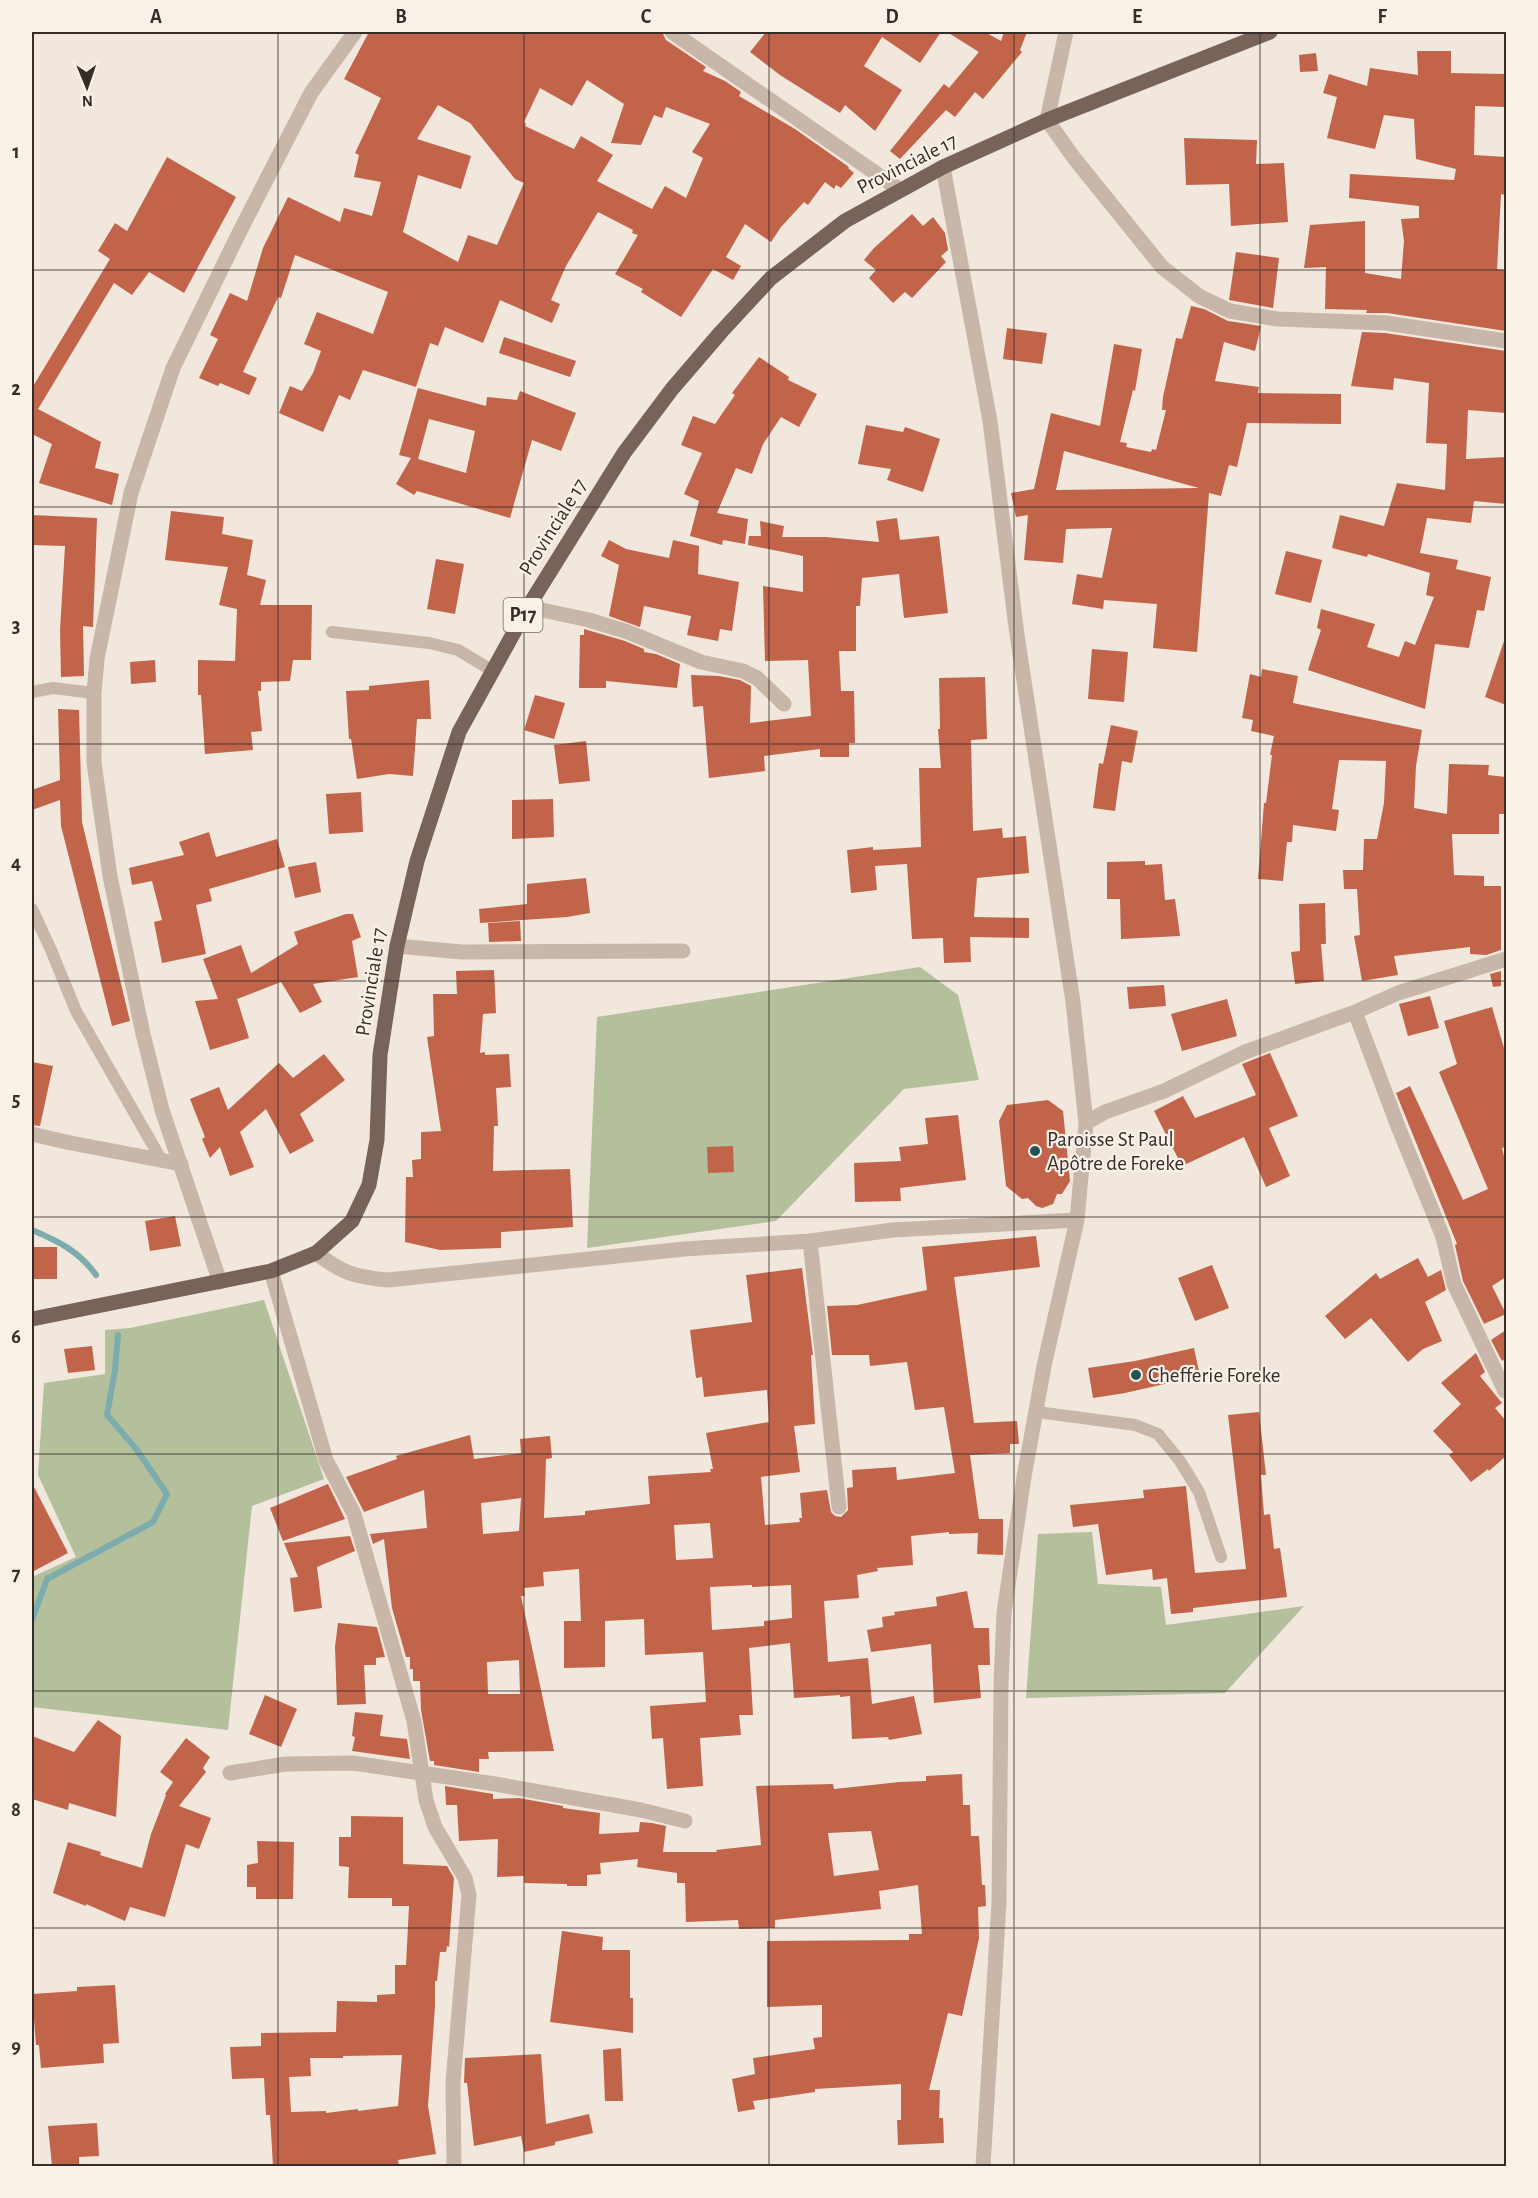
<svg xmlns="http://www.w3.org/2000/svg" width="1538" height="2198" viewBox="0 0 1538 2198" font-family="'Alegreya Sans',sans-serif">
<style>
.green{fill:#b4bf9c}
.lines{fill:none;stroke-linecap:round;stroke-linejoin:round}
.stream{stroke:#7cacad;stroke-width:6}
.building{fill:#c1644a;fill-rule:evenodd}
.service{stroke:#c8b6a8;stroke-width:12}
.minor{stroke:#c8b6a8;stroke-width:15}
.primary{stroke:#77635a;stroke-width:15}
.grid{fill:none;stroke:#362c28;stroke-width:1.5;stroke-opacity:0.55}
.poi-dot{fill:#1f5355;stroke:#f9f1e8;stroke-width:2}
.labels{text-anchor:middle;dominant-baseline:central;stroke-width:4.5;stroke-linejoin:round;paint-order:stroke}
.shield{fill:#f9f1e8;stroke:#706762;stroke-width:1.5}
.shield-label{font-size:20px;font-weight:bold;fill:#362c28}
.street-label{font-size:21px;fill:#362c28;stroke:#f9f1e8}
.poi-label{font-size:21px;fill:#362c28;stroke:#f9f1e8;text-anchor:start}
.neatline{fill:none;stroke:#362c28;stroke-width:2}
.grid-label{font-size:20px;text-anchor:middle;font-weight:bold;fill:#362c28}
</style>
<rect width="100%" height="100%" fill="#f1e7dc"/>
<!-- green -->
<path class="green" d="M920 967 958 995 979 1080 904 1089 776 1221 587 1248 597 1017Z
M264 1300 324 1479 252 1506 228 1730 32 1707V1577L76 1557 38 1475 44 1383 105 1374V1330L130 1328Z
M1092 1532 1098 1584 1161 1587 1166 1625 1304 1606 1225 1693 1026 1698 1038 1534Z"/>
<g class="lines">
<!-- stream -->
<path class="stream" d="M32 1230C58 1241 79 1251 96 1275
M32 1620 47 1579 153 1522 167 1494 137 1450 107 1415 115 1370 118 1335"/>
</g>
<!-- building -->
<path class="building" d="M369 32H662L666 40 706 67 703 71 725 81 741 92 739 96 795 129 849 167 848 168 854 173 841 188 836 185 834 189 825 182 808 205 804 202 781 227 771 242 745 224 726 257 741 266 733 280 713 269 681 317 641 292 643 289 615 274 638 235 632 233 633 230 598 212 566 266 551 300 560 304 552 323 500 300 483 343 445 327 438 346 430 343 416 387 363 370 350 400 339 395 323 432 279 413 290 386 302 391 313 373 321 351 304 344 317 312 373 334 388 292 295 255 281 298 278 297 243 372 257 378 249 395 220 383 218 386 199 378 218 339 210 335 230 293 247 301 263 248 288 197 340 222 344 208 372 216 381 182 354 177 359 155 355 153 381 98 344 79ZM587 80 624 104 611 143 641 145 654 115 662 118 666 107 710 124 692 152 703 158 686 198 665 186 652 209 597 181 613 155 581 136 574 149 525 126 526 124 524 122 540 88 572 106ZM438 105 470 123 515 179 524 183 497 245 468 235 458 262 403 232 418 175 461 189 471 156 417 139Z
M766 32H941L920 63 882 37 864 66 902 90 875 131 845 105 840 113 780 75 750 52Z
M947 32H985L1001 41 1004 32H1027L1020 50 1022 52 983 99 975 92 955 117 946 110 900 159 890 151 944 84 949 88 979 52Z
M1417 51H1451V73L1506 74V107L1475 106 1474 155 1506 157V195L1501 194 1497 269 1506 270V331L1387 313H1366L1367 310 1325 309 1326 267 1304 268 1310 225 1365 221V273L1401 279 1404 241 1401 219 1419 218V206L1349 198 1350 174 1454 180 1456 169 1416 159 1414 119 1384 115 1375 149 1327 138 1337 97 1323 93 1329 74 1367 86 1370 68 1418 75Z
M1316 53 1318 71 1300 72 1299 55Z
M1184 138 1257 140 1256 164 1284 163 1288 222 1231 226 1229 184 1186 185Z
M167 157 236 197 184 293 149 272 132 295 114 283 38 409 101 442 95 468 119 474 112 505 39 483 52 444 32 434V388L110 259 98 251 115 223 127 231Z
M912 214 923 226 933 217 945 233 948 250 941 256 946 262 912 298 905 292 893 303 869 278 876 270 864 260 874 248Z
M1236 252 1279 258 1273 308 1229 300Z
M1191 306 1204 309 1228 321 1261 326 1255 351 1224 342 1215 381 1259 387 1258 393 1341 394V424L1247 423 1237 467 1229 465 1221 496 1209 493 1197 652 1153 648 1157 604 1104 600 1103 609 1072 604 1077 574 1102 578 1112 528 1066 529 1063 563 1024 560 1028 515 1016 517 1011 493 1034 489 1051 413 1100 426 1114 344 1142 349 1135 391 1133 390 1120 442 1127 443 1126 447 1151 452 1152 449 1156 450 1166 410H1162L1163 397 1176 338 1182 339ZM1064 451 1199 488 1056 490Z
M1007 328 1047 333 1042 364 1003 359Z
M1362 332 1385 333 1506 351V413L1468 410 1466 459 1506 457V504L1474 501 1471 523 1427 518 1420 553 1458 560 1456 569 1491 577 1484 611 1477 610 1469 648 1435 644 1425 709 1308 670 1321 630 1317 628 1321 609 1375 624 1367 647 1399 657 1405 641 1415 645 1434 597 1426 595 1430 573 1368 554 1367 557 1332 548 1340 515 1384 526 1397 483 1445 490 1447 444 1426 443 1429 383 1394 378 1393 390 1351 386Z
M504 337 576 361 570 377 499 353Z
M759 357 789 377 788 380 817 394 799 427 781 417 763 444 752 474 736 468 717 513 748 519 745 544 723 540 722 545 690 536 699 501 684 494 702 453 681 445 693 416 715 424 735 395 732 393Z
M418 388 486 406 487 397 517 400 520 391 576 413 561 451 532 440 510 518 417 491 414 495 396 484 411 458 399 455ZM429 419 475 431 466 473 418 459Z
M866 425 903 432 905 427 940 439 923 492 887 480 891 469 858 464Z
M171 511 224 517 222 534 253 540 247 575 266 580 260 605H312L311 660H293L290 681 261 682V691H258L262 731 251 732 253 750 205 754 201 695H198V660L235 661 237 609 219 605 228 567 165 560Z
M32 515 97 518 93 627 83 626 84 676 61 677 60 630 65 546 32 545Z
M897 518 900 540 939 536 948 613 904 618 899 574 862 578 860 606H856V651H839L841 691H854L855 743H849V757H820V749L764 756 765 771 709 778 703 706 693 707 691 675 719 676 740 680 751 686 750 723 811 716 808 660 765 661 763 586 803 592V556L748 545 749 536H761L760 521 784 526 782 537H826L879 542 876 521Z
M609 540 626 549 669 558 673 540 699 546 698 574 739 582 732 631 720 629 718 641 687 635 691 616 644 606 640 627 609 616 619 565 601 556Z
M1286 551 1322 560 1311 603 1275 594Z
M436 559 464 564 455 614 427 609Z
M584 629 625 641 644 649V652L656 654 680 664 677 688 606 681V688H579L580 635H584Z
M1504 641H1506V705L1485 697Z
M1092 649 1128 652 1124 702 1088 699Z
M155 660 156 682 131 684 130 662Z
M1262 669 1298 676 1293 703 1422 730 1416 766 1414 808 1447 814 1449 764 1489 765 1488 775 1506 777V814H1499V834H1452L1454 875 1484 876V886H1501V950L1486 955 1470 954V947L1394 956 1398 975 1362 981 1354 936 1360 935 1357 889H1344L1343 870H1363L1364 839H1377L1384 803 1386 761 1339 760 1332 809 1339 810 1336 831 1293 825 1292 842H1287L1283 881 1258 879 1264 803H1266L1272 755H1270L1274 736 1251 731 1253 720 1242 718 1250 674 1261 677Z
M985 677 987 739 971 740 973 831 1002 828 1003 838 1026 836 1029 873 977 878 974 917 1029 918V938L970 937 971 962 944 963 943 938 912 939 907 864 875 866 877 890 851 893 847 850 873 847V850L921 847 919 768H941L938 729H940L939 678Z
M429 680 431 719H417L413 776 389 774 357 779 351 739H349L346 691 369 690V686Z
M535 695 565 703 554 739 524 730Z
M58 709 79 710 82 822 130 1021 112 1026 61 826 60 800 32 810V790L60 780Z
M1111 725 1138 731 1132 763 1122 761 1115 811 1093 808 1099 763 1103 764Z
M586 741 590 781 559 784 554 745Z
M361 792 363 832 329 834 326 794Z
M553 799 554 837 512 839V800Z
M209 832 216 857 277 839 285 867 209 889 212 901 196 905 206 954 162 963 154 922 162 920 152 881 132 885 129 868 184 855 179 842Z
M1145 861V865L1162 864 1165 900 1175 899 1180 936 1121 939 1120 899H1107V862Z
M316 862 321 892 295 898 288 867Z
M586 878 590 913 567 917 480 923 479 909 527 904V884Z
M1325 903 1326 944H1321L1324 981 1295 984 1291 952 1300 951 1299 904Z
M346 914H353L361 937 352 941 358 977 313 984 322 1002 300 1013 281 982 237 999 249 1038 210 1050 195 1001 218 999 203 959 241 945 251 973 298 944 294 932Z
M520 921 521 941 489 942 488 923Z
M494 970 496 1013 483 1014 480 1053 485 1052V1055L509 1054 511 1087 496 1088 498 1126H494L493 1171 570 1169 573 1227 501 1232V1248L440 1250 405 1242 406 1177H413L412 1160 421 1159V1132L441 1131 427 1037 434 1036 433 994H457L456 971Z
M1501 971V986L1493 987 1490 974Z
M1164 985 1166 1006 1129 1009 1127 987Z
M1430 996 1439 1028 1408 1036 1399 1004Z
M1227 999 1237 1036 1182 1051 1171 1014Z
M1492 1007 1506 1055V1147L1502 1148 1506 1164V1277L1492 1286 1506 1314 1484 1324 1463 1281 1455 1245 1457 1244 1396 1093 1410 1086 1463 1200 1488 1189 1439 1072 1457 1064 1444 1021Z
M1270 1053 1298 1116 1269 1128 1290 1176 1266 1187 1244 1137 1182 1166 1154 1111 1183 1096 1195 1118 1256 1095 1242 1064Z
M324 1054 345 1080 300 1114 314 1141 290 1154 266 1109 240 1132 254 1167 230 1176 220 1147 210 1158 202 1139 205 1137 190 1099 219 1087 228 1110 279 1063 293 1078Z
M32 1062 53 1066 40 1126 32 1125Z
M1048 1100 1063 1111 1070 1181 1062 1194H1057L1053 1204 1042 1208 1036 1206 1028 1198 1022 1199 1006 1186 999 1121 1007 1105Z
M958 1115 966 1180 900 1188 901 1201 855 1202 854 1163 901 1161 899 1147 928 1144 925 1118Z
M733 1146 734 1172 708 1173 707 1147Z
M175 1216 181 1246 150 1251 145 1221Z
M1036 1236 1040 1267 954 1277 974 1423 1017 1421 1019 1444H1010V1453L970 1455 979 1519H1003V1555L977 1554 978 1533 949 1534V1532L911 1536 913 1565 877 1568 878 1571 857 1575 859 1598 824 1601 828 1662 868 1658 872 1704 914 1696 922 1734 889 1740 888 1737 852 1739 850 1696 840 1697V1695L794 1698 790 1643 749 1648 753 1715H739L741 1735 700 1738 703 1786 667 1789 663 1738 652 1739 650 1706 706 1702 703 1652 645 1655 644 1619 605 1621V1667L564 1668V1621H581L579 1569 543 1572 544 1586 524 1588 525 1596H521L554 1751 488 1752 489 1759H479V1772L434 1765V1761H430L421 1710 420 1681H413V1669H410V1657H406L392 1608 384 1539 373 1544 370 1534 427 1528 424 1490 364 1512 346 1477 397 1459 396 1456 470 1435 474 1459 521 1453 520 1439 550 1436 552 1458 546 1459 544 1518 585 1515V1511L650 1504 648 1476 711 1472 710 1469H713L706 1433 769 1422 767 1390 704 1397 702 1377 696 1378 690 1330 752 1322 746 1275 802 1268 813 1355H811L815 1424 794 1426 800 1472 761 1477 765 1525 800 1522 799 1518H802L800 1493 827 1490 831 1512 835 1516 841 1517 848 1510 847 1488 853 1487 852 1470 896 1467 897 1480 955 1473 944 1407 915 1410 907 1362 870 1366 869 1355H832L827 1306 857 1305 927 1290 922 1247ZM521 1498 519 1531 483 1534 481 1503ZM710 1523 713 1558 676 1560 674 1525ZM752 1585V1587L791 1585 792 1618 764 1621V1626L712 1630 710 1587ZM519 1660 520 1694H488L487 1662Z
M32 1247H57V1279H32Z
M1418 1258 1428 1277 1441 1270 1446 1290 1425 1302 1442 1341 1423 1349 1408 1362 1371 1318 1345 1339 1325 1316 1376 1273 1380 1279Z
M1212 1265 1229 1308 1195 1321 1178 1278Z
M1506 1330V1358L1502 1361 1491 1340Z
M92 1346 95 1370 68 1373 64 1349Z
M1194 1348 1200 1376 1125 1393 1093 1398 1088 1368 1135 1361Z
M1476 1353 1485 1372 1480 1376 1502 1403 1495 1408 1506 1421V1456L1489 1471 1488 1469 1471 1482 1449 1455 1453 1452 1433 1431 1461 1404 1441 1383Z
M1259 1412 1266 1475H1261L1264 1515 1270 1514 1274 1549 1280 1548 1287 1597 1193 1608V1612L1171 1614 1167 1578 1153 1580 1152 1569 1106 1575 1098 1524 1073 1527 1070 1505 1144 1498 1143 1490 1186 1486 1195 1573 1246 1569 1228 1415Z
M32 1483 68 1553 32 1572Z
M328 1484 345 1519 283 1541 270 1508Z
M350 1536 355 1551 317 1567 322 1608 294 1612 290 1578 298 1577 284 1543Z
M967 1591 974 1628H989L990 1665H978L981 1698 934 1703 931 1644 871 1652 867 1630 883 1627 882 1617 895 1615 894 1612 937 1606 936 1597Z
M338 1623 377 1627 385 1657 376 1658V1665H364L366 1704 337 1705 335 1647Z
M265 1695 297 1709 281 1747 249 1734Z
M355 1712 383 1715 380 1736 407 1739 410 1759 352 1751 355 1737 352 1736Z
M98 1720 121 1736 116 1817 69 1803 68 1810 32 1799V1736L74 1752Z
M186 1738 210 1757 203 1768 206 1772 179 1806 211 1818 199 1849 186 1844 165 1917 130 1907 125 1921 86 1904V1906L53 1893 68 1842 101 1852 100 1855 142 1868 151 1834 166 1795 165 1794 173 1782 160 1772Z
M962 1774 963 1805H970L971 1836H979L982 1885H985L986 1906 978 1907 979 1938 962 2016 948 2013 929 2090H940L939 2118H943L944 2143 898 2145 897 2120H901V2084L815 2089V2092L753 2101 755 2109 738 2112 732 2079 755 2074 753 2058 815 2049 813 2038 822 2037V2005L767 2007V1941L909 1940V1934H922L918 1885 879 1891 881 1909 775 1920V1928L739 1929 738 1920 686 1922 685 1883H677V1873L637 1867 638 1859 600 1863 601 1874 587 1875V1886H567V1884L524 1883V1876L497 1877 498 1839 459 1841 457 1805H446L445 1786 493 1794V1799L519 1798 563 1806V1808L600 1813 599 1834 639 1832 640 1822 652 1823 666 1826 663 1852H717L716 1850 761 1845 756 1786 833 1784 834 1789 900 1782 926 1781V1776ZM871 1831 879 1870 834 1876 828 1833Z
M351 1816 403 1817V1864L447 1866 454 1878 449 1947 447 1946 446 1952H440L437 1981H435V2006L428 2106 436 2154 398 2160 399 2166H273L270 2115H266L264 2078 232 2079 230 2047 261 2046V2033L336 2032 337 2001 377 2002V1995L395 1994V1965H406L409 1906H392V1898H348L349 1867 339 1866V1837H351ZM402 2055 398 2106 358 2111V2109L326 2113V2111L291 2112 289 2077 311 2076 310 2058H343V2056Z
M257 1841 294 1842 293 1899H256V1887H247V1865L258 1863Z
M562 1931 603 1937 602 1950H630V1998H633V2033L550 2022Z
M115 1985 119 2043 103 2044 104 2063 41 2068 39 2045H36L32 1994 77 1991V1987Z
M621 2048 623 2101H605L603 2050Z
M541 2054 546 2124 589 2114 593 2133 555 2142V2145L524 2152 521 2136 474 2146 467 2083H464L465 2058Z
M97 2123 99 2156 79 2157V2166H52L48 2126Z"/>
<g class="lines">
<!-- service -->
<path class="service" d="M332 632 429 643 458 650 493 671
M32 692 53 688 94 693
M32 909 51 950 76 1011 162 1161
M1037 1412 1135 1425 1158 1434 1180 1461 1199 1492 1221 1557"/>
<!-- minor -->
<path class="minor" d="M672 32 900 190
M1066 32 1047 120 1074 158 1162 267 1199 296 1230 311 1277 319 1386 323 1506 341
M943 167 990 421 1017 635 1073 1002 1086 1123
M528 607 589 620 628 632 701 662 743 671 757 678 784 704
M397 946 462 952 683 951
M1355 1012 1399 1129 1443 1237 1454 1284 1505 1391
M32 1134 66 1142 181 1164
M810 1241 839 1507
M316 1253C342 1273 355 1277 388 1280L684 1249 810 1241 893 1230 1077 1220
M271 1271 326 1460 354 1514 414 1721 426 1800 435 1827 465 1878 469 1895 453 2082 454 2166
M220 1282 162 1110 143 1034 110 876 94 763V693L97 659 131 493 173 368 241 229 311 93 355 32
M230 1773 285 1764 353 1763 495 1784 641 1810 685 1821
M983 2166 999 1903 1001 1684 1004 1613 1024 1477 1044 1366 1077 1220 1086 1123 1105 1112 1164 1091 1245 1052 1355 1012 1398 993 1506 959"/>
<!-- primary -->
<path class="primary" d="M32 1319 271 1271 316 1253 352 1221 369 1185 377 1140 380 1055 397 946 417 861 459 732 528 607 624 453 672 389 721 332 771 278 845 221 943 167 1047 120 1270 32"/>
</g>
<!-- grid -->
<path class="grid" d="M278 32V2166M524 32V2166M769 32V2166M1014 32V2166M1260 32V2166M32 270H1506M32 507H1506M32 744H1506M32 981H1506M32 1217H1506M32 1454H1506M32 1691H1506M32 1928H1506"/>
<!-- markers -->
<g class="poi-dot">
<circle cx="1035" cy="1151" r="6"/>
<circle cx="1136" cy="1375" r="6"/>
</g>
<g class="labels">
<!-- shield labels -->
<rect class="shield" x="503.5" y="598" width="39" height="34" rx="4.5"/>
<g class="shield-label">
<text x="523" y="615">P17</text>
</g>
<!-- street labels -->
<g class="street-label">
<text transform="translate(907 164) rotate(-27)">Provinciale 17</text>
<text transform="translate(553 527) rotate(-58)">Provinciale 17</text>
<text transform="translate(371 982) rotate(-81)">Provinciale 17</text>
</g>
<!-- poi labels -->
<g class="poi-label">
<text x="1047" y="1139">Paroisse St Paul<tspan x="1047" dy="24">Apôtre de Foreke</tspan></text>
<text x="1148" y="1375">Chefferie Foreke</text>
</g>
</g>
<!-- border -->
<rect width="1538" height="2198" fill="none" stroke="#f9f1e8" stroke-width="66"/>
<!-- north arrow -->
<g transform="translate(87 87) rotate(178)" stroke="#f9f1e8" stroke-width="4.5" paint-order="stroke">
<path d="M0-4.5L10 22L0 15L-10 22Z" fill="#362c28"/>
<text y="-9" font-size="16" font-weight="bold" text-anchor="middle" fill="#362c28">N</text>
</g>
<rect x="33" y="33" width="1472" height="2132" class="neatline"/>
<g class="grid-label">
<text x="156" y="23">A</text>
<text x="401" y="23">B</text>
<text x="646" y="23">C</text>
<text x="892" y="23">D</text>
<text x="1137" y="23">E</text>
<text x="1382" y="23">F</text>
<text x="16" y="158">1</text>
<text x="16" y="395">2</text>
<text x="16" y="632">3</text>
<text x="16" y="869">4</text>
<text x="16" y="1106">5</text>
<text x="16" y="1343">6</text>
<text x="16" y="1580">7</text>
<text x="16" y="1816">8</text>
<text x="16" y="2053">9</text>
</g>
</svg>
